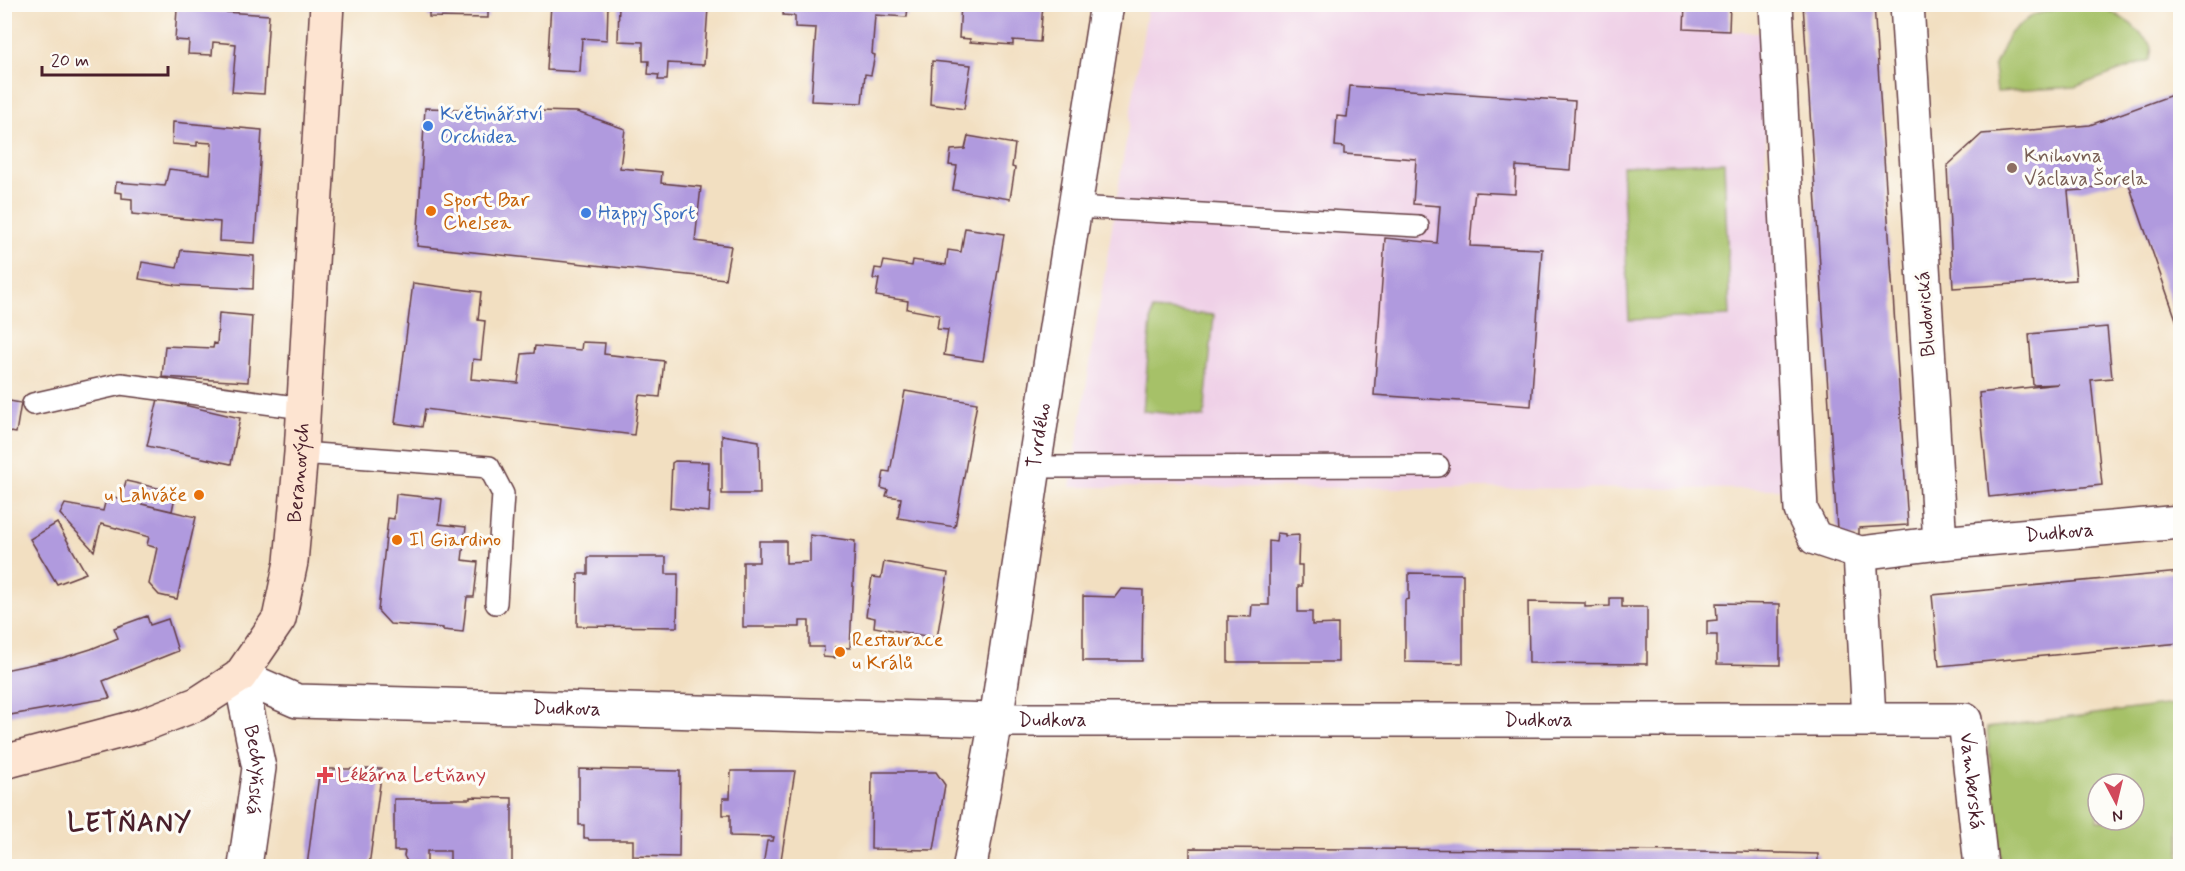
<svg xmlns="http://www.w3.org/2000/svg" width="2185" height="871" viewBox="0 0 2185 871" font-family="Mynerve,sans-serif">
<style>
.built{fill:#efd0e7}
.green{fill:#a6c167;stroke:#787049;stroke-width:1.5;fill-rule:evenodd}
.building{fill:#b09ade}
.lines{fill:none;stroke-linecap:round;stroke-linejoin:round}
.lane-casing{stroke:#633c42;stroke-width:24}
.street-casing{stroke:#633c42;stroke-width:36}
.secondary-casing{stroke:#633c42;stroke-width:36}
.lane{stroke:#fff;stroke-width:21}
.street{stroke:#fff;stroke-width:33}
.secondary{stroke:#fde4d1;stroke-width:33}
.shop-dot{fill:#3f7fe0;stroke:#fdfcf7;stroke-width:2}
.education-dot{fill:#8d6e63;stroke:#fdfcf7;stroke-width:2}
.food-dot{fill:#e8710a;stroke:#fdfcf7;stroke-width:2}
.health-dot{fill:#e0444e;stroke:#fdfcf7;stroke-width:2}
.labels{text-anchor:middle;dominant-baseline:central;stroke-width:6;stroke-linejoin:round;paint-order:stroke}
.shop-label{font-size:20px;fill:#366cbe;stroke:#fdfcf7;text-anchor:start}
.education-label{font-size:20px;fill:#785e54;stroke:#fdfcf7;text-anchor:start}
.food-label{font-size:20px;fill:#c56008;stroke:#fdfcf7;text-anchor:start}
.street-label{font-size:20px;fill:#4a1f2b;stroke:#fdfcf7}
.health-label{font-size:20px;fill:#be3a42;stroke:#fdfcf7;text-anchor:start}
.district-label{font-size:26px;font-weight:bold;letter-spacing:1.5px;fill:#4a1f2b;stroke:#fdfcf7}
</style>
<rect width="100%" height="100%" fill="#fdfcf7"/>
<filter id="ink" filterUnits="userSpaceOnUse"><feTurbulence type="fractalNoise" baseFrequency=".0167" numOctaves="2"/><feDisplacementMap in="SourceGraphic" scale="12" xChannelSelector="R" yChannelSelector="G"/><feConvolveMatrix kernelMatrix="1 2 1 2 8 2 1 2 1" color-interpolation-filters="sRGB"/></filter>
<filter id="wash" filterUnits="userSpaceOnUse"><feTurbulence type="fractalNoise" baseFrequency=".008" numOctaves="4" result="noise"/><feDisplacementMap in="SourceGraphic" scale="24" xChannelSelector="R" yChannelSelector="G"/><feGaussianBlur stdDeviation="1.35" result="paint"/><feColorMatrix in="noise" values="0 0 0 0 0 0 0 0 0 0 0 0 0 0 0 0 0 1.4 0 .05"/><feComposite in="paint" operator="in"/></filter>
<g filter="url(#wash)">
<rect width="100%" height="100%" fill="#f2dfc1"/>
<!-- built -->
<path class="built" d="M1685 4 1684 29 1768 33 1765 184 1777 185 1796 489 1070 487 1148 5Z"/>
<!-- green -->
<path class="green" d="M2103 6 2131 24 2152 46 2150 60 2075 87 1997 92 1994 67 2009 34 2033 15 2056 9Z
M1724 162 1730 316 1629 320 1622 166Z
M1152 310 1214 315 1204 417 1143 411Z
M2180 703V864L2150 866H2001L1987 728ZM2098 784H2134V820H2098Z"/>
<g id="blocks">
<!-- building -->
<path class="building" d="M429 4H488V18L429 17Z
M551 4H608L607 40 582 38 580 72 547 70Z
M619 4H714L713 8H708L704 65 668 63 667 80H658L659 75 648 74 649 61H643V42L618 41Z
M784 4H908L907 17 875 15 872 54 875 55 871 75 865 74 862 103 811 101 816 28 795 27V16L783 15Z
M961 4H1043L1040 42 1013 40V45L970 42V39L959 38Z
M1685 4H1730L1729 31 1684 29Z
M1803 4H1874L1908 525 1859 528V537L1842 538 1841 529H1837Z
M177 9 269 15 264 94 232 92 236 44 213 42 212 55 188 54 189 41 175 40Z
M932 61 971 65 964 109 930 104Z
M1350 86 1575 101 1570 170 1516 166 1515 194 1475 192 1473 208 1470 246 1542 249 1531 406 1374 395 1385 238 1437 243 1440 206 1413 204 1416 159 1344 154V147L1335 146 1337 116 1347 117Z
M2180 92V331L2127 179 2083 190 2068 191 2076 280 1953 288 1947 166 1982 134 2090 125Z
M425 108 577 112 625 129 620 168 662 172 661 183 701 187 695 241 731 246 725 279 417 246Z
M173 122 262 130 255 243 219 241 220 222 132 214V199L122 198V193L115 192 116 182 165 186 169 169 210 174 212 143 197 142V146L172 144Z
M968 136 1015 144 1012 167 1015 168 1010 199 953 190 957 166 949 165 951 150 965 149Z
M965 228 1004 234 983 361 944 355 948 330 937 329 939 315 907 309 908 301 876 296 879 279H873L875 268 882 269 884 261 912 266 913 260 946 265 948 250 961 252Z
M181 250 254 256 253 289 176 285 139 279 142 262 177 268Z
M413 283 481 292 478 320 485 321 481 360 473 359 471 379 518 383 522 354 534 353 535 346 581 350 582 342 605 343 604 354 664 361 660 397 639 395 634 435 425 409 422 427 395 423Z
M219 313 252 316 248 382 162 377 165 346 213 348 214 343 217 344Z
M2107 327 2112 378 2091 380 2102 485 1989 497 1979 393 2059 384 2033 385 2029 334Z
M905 391 977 403 955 527 898 518 901 498 886 496 888 490 881 488 884 471 890 472Z
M158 399 240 418 231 464 147 446Z
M4 400 21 403 16 433 4 431Z
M722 435 759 441 760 494H722Z
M675 461 709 462 708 491H710L709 512 670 508 672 463Z
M126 481 176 492 172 511 133 502 196 517 177 599 159 595 149 584 157 548 147 545 149 537 101 524 94 551 60 514 65 504 103 511 107 495 121 499Z
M396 494 442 499 439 524 466 527 462 560 478 562 474 597H467L463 632 443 630V628L390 624 378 611 388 518 394 519Z
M57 523 86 573 57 584 30 539Z
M1277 533 1285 534V536L1299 535 1298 565H1302V586H1298V612H1312V625L1338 624V662H1228V616L1251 617 1252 605H1269V541L1276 542Z
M810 535 855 541 850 648 835 647V658L823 657 824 647H809V621H800V627H743V562H759V541H786V563L810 562Z
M588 557H666V574H678L677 627 577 626 578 574H588Z
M884 562 948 573 937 638 874 627 875 618 866 616 872 577 881 578Z
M2180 572V643L1939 666 1932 595Z
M1409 573 1463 574V663L1405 662V600L1409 599Z
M1121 589 1143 590 1142 661H1083V596L1115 597Z
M1610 598H1622V607H1647V664L1529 663 1528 602 1585 603V607L1610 606Z
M1716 603 1780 604V665L1717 664V635H1707V621L1717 620Z
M147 616 150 625 168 619 178 651 103 681 110 698 4 716V670L62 658 91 649 118 638 114 628Z
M329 769H382L369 866H307L319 775Z
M579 769 680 771 679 857 633 856V840H589L588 838H584V825H579Z
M731 771H795L780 866H763L767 841H773L774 837 730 836V815H723V798H730Z
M872 772H936L945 785 934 850 871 849Z
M470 797 512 798V866H450V851H427V866L409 865 404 856 405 851H394V799H470Z
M1190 848 1698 851 1818 854V866H1190Z"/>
</g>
</g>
<g filter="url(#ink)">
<use href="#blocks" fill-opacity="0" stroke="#633c42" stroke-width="1.5"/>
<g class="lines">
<defs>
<path id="lane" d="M1075 207 1418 226
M33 404 121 384 303 408
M301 453 489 467 503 494 496 603
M1034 467 1438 466"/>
<g id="street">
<path d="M1776 4 1801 510 1815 538 1860 553 1940 543 1907 4"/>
<path id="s1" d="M1940 543 2180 522"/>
<path d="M1860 553 1869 719"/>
<path id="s2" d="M240 676 297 701 996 720H1965L1981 866"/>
<path id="s3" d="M240 676 259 768 245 866"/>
<path id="s4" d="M970 866 996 720 1034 467 1107 4"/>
</g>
<g id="secondary">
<path id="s5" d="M4 762 140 726 197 704 240 676 279 619 291 562 301 453 327 4"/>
</g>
</defs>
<!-- lane casing -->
<use href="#lane" class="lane-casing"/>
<!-- street casing -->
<use href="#street" class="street-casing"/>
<!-- secondary casing -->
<use href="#secondary" class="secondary-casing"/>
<!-- lane -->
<use href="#lane" class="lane"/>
<!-- street -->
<use href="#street" class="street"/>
<!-- secondary -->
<use href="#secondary" class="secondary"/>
</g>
</g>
<!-- markers -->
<g class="shop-dot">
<circle cx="428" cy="126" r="6"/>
<circle cx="586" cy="213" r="6"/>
</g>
<circle class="education-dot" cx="2012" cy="168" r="6"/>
<g class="food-dot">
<circle cx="431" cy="211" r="6"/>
<circle cx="199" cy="495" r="6"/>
<circle cx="397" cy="540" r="6"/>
<circle cx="840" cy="652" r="6"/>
</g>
<path class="health-dot" d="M322 766h6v6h6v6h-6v6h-6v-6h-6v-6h6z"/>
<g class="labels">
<!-- shop labels -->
<g class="shop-label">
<text x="440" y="114">Květinářství<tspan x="440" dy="23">Orchidea</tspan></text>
<text x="598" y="213">Happy Sport</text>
</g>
<!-- education labels -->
<g class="education-label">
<text x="2024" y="156">Knihovna<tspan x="2024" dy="23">Václava Šorela</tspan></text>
</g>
<!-- food labels -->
<g class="food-label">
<text x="443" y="200">Sport Bar<tspan x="443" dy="23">Chelsea</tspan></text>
<text x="187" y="495" text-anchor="end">u Lahváče</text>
<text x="409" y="540">Il Giardino</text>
<text x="852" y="640">Restaurace<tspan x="852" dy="23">u Králů</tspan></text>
</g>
<!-- street labels -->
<g class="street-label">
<text transform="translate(1926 314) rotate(-94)">Bludovická</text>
<text stroke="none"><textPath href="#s4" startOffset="436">Tvrdého</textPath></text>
<text stroke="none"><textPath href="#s5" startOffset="470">Beranových</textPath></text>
<text stroke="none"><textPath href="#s1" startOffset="120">Dudkova</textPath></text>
<text stroke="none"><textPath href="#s2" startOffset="332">Dudkova</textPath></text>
<text stroke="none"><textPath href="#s2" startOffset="818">Dudkova</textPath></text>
<text stroke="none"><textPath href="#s2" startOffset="1304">Dudkova</textPath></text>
<text stroke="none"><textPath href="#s3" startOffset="96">Bechyňská</textPath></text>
<text stroke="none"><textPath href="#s2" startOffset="1792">Vamberská</textPath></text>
</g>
<!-- health labels -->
<g class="health-label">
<text x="337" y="775">Lékárna Letňany</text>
</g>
<!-- district labels -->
<g class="district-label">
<text x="130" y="824">LETŇANY</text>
</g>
</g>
<!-- margin -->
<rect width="2185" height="871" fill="none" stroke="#fdfcf7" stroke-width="24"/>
<!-- north arrow -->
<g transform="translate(2116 802) rotate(173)"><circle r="28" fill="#fdfcf7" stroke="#b5a4a5" stroke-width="1.5"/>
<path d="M0-4.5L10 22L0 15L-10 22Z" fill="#d1495b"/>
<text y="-9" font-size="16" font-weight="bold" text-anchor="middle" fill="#4a1f2b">N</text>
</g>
<!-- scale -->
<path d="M42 66v9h126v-9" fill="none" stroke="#4a1f2b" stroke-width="3"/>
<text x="51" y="66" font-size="18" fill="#4a1f2b" stroke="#fdfcf7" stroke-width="4.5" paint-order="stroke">20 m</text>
</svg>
